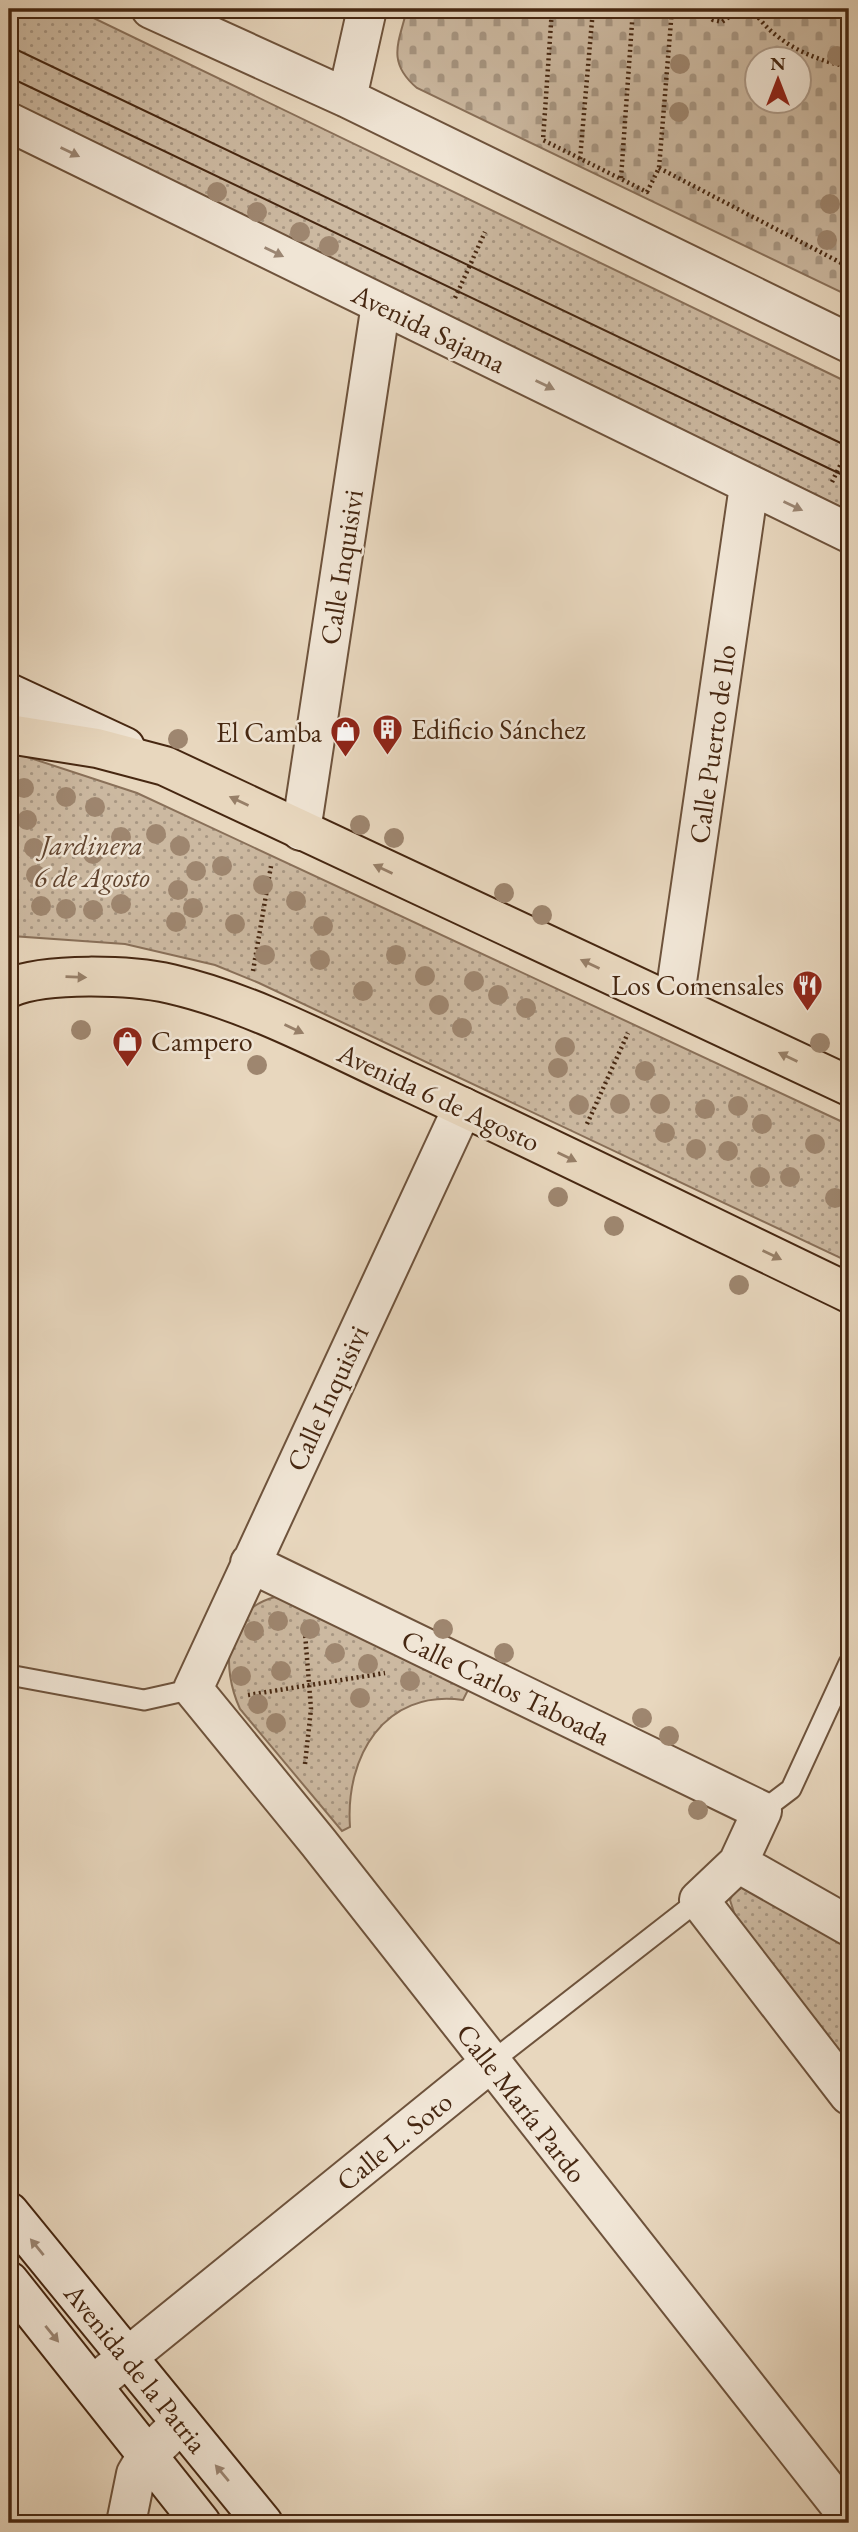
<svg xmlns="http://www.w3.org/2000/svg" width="858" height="2532" viewBox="0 0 858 2532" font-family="'EB Garamond',serif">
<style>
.green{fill:url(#green-dots);stroke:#897059;stroke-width:2}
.cemetery{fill:url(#cemetery-stones);stroke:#897059;stroke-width:2;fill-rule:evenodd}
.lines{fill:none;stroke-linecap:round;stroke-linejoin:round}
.service-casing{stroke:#6e533c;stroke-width:23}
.minor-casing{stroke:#6e533c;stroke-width:42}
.secondary-casing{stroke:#462711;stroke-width:42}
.primary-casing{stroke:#462711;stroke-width:42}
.path{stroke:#462711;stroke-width:4.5;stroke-dasharray:2 3.5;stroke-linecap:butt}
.service{stroke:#f0e5d5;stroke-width:19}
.minor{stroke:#f0e5d5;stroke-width:38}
.secondary{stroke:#f0e5d5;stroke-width:38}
.primary{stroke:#e8d7be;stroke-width:38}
.tram{stroke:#462711;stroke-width:2}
.tree{fill:#9e866f}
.oneway{fill:#9b8673}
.oneway2{fill:#977f68}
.labels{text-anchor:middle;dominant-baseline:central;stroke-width:5;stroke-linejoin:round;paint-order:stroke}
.street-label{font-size:28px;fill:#462711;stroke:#f0e5d5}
.poi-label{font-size:28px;fill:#462711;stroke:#f0e5d5;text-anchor:start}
.park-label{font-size:28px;font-style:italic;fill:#61442e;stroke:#f0e5d5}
</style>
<defs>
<pattern id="green-dots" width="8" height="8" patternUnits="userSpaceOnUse" patternTransform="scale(1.75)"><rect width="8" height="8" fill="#ccb9a1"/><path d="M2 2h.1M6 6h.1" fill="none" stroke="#a79682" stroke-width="1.8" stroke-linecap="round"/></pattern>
<pattern id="cemetery-stones" width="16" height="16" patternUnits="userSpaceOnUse" patternTransform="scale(1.75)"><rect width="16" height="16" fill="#ccb9a1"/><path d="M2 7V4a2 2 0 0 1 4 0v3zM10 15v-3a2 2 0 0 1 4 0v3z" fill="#a79682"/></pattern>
</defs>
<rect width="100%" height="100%" fill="#e8d7be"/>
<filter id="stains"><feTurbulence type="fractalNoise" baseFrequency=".00286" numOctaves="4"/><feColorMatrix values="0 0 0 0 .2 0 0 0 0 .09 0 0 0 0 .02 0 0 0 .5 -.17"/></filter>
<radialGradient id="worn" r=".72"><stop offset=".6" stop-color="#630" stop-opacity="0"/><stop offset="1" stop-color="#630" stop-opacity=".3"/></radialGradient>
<!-- green -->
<path class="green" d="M9 9H75L849 383V511L9 102Z
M9 751 137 793 849 1125V1262L259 983 215 965 125 944 12 936 15 908 9 858Z
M275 1597 289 1598 470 1686 463 1700C384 1689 345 1757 350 1827L342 1831 240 1709C221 1667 223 1611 275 1597Z
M745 1886 849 1942V2063L739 1928 730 1900 733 1893Z"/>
<!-- cemetery -->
<path class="cemetery" d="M407 9H849V296L417 88C386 62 399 42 407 9ZM756 60H798V102H756Z"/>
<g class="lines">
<defs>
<path id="service" d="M9 1675 144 1700 193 1689
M762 1811 791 1789 849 1663
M490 2063 699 1900"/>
<path id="minor" d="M151 9 347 98 849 343
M347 98 367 9
M9 122 849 533
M301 831 381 304
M674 1002 749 486
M463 1107 193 1689 318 1842 849 2517
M250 1563 762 1811 738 1863 699 1900 849 2095
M738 1863 849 1926
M93 2385 490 2063
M126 2523 136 2474 146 2457 181 2423"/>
<path id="secondary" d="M9 693 125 747
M9 2212 263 2523
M9 2281 201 2523"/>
<path id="primary" d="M9 734 97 748 165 766 849 1086
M9 988C46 972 131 975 171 984 253 1003 329 1045 405 1080 554 1149 701 1222 849 1293"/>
</defs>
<!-- service casing -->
<use href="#service" class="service-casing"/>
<!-- minor casing -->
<use href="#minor" class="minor-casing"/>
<!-- secondary casing -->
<use href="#secondary" class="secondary-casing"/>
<!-- primary casing -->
<use href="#primary" class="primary-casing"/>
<!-- path -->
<path class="path" d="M552 9 543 140 647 192 659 168 672 9
M699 9 713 20 722 22 740 9
M752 9C775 43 810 59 849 67
M580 159 593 9
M659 168 849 267
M621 178 633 9
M455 298 485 232
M832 482 849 447
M253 971 271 866
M587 1124 628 1033
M248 1695 385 1673
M305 1764 311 1709 305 1633"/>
<!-- service -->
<use href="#service" class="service"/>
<!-- minor -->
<use href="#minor" class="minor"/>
<!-- secondary -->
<use href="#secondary" class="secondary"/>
<!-- primary -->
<use href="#primary" class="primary"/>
<!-- tram -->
<path class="tram" d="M9 46 849 447
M9 77 849 478"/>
</g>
<!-- trees -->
<g class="tree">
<circle cx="837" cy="56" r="10"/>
<circle cx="680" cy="64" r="10"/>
<circle cx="679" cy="112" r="10"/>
<circle cx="217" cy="192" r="10"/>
<circle cx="830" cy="204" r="10"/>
<circle cx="257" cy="212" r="10"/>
<circle cx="300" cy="232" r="10"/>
<circle cx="827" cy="240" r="10"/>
<circle cx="329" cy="246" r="10"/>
<circle cx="178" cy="739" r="10"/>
<circle cx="24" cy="788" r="10"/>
<circle cx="66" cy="797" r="10"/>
<circle cx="95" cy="807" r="10"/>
<circle cx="27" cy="820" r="10"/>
<circle cx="360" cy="825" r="10"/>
<circle cx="156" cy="834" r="10"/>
<circle cx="121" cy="837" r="10"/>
<circle cx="394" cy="838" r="10"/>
<circle cx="180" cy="846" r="10"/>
<circle cx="34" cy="848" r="10"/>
<circle cx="93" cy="854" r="10"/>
<circle cx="222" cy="866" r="10"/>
<circle cx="196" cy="871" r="10"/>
<circle cx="36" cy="875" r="10"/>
<circle cx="263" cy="885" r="10"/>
<circle cx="178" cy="890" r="10"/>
<circle cx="504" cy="893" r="10"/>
<circle cx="296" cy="901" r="10"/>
<circle cx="121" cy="904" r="10"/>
<circle cx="41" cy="906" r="10"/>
<circle cx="193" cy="908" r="10"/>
<circle cx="66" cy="909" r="10"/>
<circle cx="93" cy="910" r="10"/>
<circle cx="542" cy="915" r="10"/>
<circle cx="176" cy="922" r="10"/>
<circle cx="235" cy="924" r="10"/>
<circle cx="323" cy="926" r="10"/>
<circle cx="265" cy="955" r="10"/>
<circle cx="396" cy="955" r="10"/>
<circle cx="320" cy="960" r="10"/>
<circle cx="425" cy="976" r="10"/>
<circle cx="474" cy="981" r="10"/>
<circle cx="363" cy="991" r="10"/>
<circle cx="498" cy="995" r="10"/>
<circle cx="439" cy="1005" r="10"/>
<circle cx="526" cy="1008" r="10"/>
<circle cx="462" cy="1028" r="10"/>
<circle cx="81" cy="1030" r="10"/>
<circle cx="820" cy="1043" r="10"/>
<circle cx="565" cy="1047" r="10"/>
<circle cx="257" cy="1065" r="10"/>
<circle cx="558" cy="1068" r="10"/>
<circle cx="645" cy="1071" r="10"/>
<circle cx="620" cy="1104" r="10"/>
<circle cx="660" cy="1104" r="10"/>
<circle cx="579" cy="1105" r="10"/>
<circle cx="738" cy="1106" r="10"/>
<circle cx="705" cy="1109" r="10"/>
<circle cx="762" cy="1124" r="10"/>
<circle cx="665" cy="1133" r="10"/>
<circle cx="815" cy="1144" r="10"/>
<circle cx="696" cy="1149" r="10"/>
<circle cx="728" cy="1151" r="10"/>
<circle cx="760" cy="1177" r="10"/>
<circle cx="790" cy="1177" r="10"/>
<circle cx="558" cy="1197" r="10"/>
<circle cx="835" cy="1198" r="10"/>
<circle cx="614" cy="1226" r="10"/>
<circle cx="739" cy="1285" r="10"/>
<circle cx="278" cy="1621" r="10"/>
<circle cx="310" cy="1629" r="10"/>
<circle cx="443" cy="1629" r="10"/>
<circle cx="254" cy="1631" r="10"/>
<circle cx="335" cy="1653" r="10"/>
<circle cx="504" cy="1653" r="10"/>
<circle cx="368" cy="1664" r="10"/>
<circle cx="281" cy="1671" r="10"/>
<circle cx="241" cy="1676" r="10"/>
<circle cx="410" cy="1681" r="10"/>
<circle cx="360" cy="1698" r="10"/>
<circle cx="258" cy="1704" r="10"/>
<circle cx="642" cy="1718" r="10"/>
<circle cx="276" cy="1723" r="10"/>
<circle cx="669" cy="1736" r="10"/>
<circle cx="698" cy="1810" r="10"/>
</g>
<!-- one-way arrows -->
<defs><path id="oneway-solid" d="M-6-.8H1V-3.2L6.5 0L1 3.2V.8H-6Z" transform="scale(1.75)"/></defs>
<g class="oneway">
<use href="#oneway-solid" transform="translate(70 152) rotate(26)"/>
<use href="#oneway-solid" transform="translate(274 252) rotate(26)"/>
<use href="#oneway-solid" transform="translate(545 385) rotate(26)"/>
<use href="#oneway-solid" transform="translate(793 506) rotate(25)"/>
<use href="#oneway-solid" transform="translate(37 2247) rotate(-129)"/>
<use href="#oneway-solid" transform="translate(52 2334) rotate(51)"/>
<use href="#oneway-solid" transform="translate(222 2473) rotate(-130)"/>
</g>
<g class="oneway2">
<use href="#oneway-solid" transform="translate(239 801) rotate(-155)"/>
<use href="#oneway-solid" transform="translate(383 869) rotate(-155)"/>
<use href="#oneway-solid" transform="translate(590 964) rotate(-155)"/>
<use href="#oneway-solid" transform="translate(76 977) rotate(2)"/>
<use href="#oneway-solid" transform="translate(294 1029) rotate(25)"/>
<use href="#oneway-solid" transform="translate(788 1057) rotate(-154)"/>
<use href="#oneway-solid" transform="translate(567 1157) rotate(26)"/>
<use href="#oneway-solid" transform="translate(772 1255) rotate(26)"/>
</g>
<!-- icons -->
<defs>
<symbol id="building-pin" viewBox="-11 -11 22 30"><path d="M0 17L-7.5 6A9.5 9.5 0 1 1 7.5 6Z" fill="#8f2418" stroke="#f0e5d5"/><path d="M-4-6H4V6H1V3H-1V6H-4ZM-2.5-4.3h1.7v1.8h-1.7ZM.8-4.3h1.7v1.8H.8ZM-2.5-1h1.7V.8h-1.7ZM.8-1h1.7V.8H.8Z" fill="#fff"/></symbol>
<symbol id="shop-pin" viewBox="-11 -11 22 30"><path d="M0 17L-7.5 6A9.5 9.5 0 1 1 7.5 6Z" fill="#8f2418" stroke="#f0e5d5"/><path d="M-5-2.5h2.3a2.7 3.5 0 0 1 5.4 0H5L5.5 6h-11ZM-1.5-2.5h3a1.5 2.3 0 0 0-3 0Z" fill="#fff"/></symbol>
<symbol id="restaurant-pin" viewBox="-11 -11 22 30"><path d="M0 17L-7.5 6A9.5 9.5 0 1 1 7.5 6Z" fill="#8f2418" stroke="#f0e5d5"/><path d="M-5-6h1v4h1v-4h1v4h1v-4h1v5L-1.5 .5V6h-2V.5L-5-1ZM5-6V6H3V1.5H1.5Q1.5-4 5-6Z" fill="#fff"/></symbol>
</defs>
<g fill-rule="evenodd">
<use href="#building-pin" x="370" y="712" width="35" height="47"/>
<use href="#shop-pin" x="328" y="714" width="35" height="47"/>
<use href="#restaurant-pin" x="790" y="968" width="35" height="47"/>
<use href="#shop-pin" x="110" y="1024" width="35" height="47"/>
</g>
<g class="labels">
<!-- street labels -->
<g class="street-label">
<text transform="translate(429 328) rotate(26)">Avenida Sajama</text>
<text transform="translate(341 567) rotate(-81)">Calle Inquisivi</text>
<text transform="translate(712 744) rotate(-82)">Calle Puerto de Ilo</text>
<text transform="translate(439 1097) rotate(25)">Avenida 6 de Agosto</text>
<text transform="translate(327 1398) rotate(-65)">Calle Inquisivi</text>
<text transform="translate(506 1687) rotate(26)">Calle Carlos Taboada</text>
<text transform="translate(522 2103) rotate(52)">Calle María Pardo</text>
<text transform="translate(394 2141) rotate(-39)">Calle L. Soto</text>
<text transform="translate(136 2368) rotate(51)">Avenida de la Patria</text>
</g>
<!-- poi labels -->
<g class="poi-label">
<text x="411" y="729">Edificio Sánchez</text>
<text x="322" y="732" text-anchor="end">El Camba</text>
<text x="784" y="985" text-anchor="end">Los Comensales</text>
<text x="151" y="1041">Campero</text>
</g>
<!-- park labels -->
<g class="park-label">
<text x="92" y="845">Jardinera<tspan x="92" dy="32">6 de Agosto</tspan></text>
</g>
</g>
<!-- margin -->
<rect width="858" height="2532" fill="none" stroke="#e8d7be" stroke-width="35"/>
<rect x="10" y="10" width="837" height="2511" fill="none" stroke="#462711" stroke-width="3.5"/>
<rect x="18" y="18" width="823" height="2497" fill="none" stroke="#462711" stroke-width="2"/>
<!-- north arrow -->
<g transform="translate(778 80)"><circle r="33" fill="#f0e5d5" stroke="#ac9987" stroke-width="2"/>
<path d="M0-5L12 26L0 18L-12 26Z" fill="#8f2418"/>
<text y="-10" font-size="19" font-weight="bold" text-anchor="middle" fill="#462711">N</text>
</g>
<rect width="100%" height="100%" filter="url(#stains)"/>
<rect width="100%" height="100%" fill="url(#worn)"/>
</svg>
